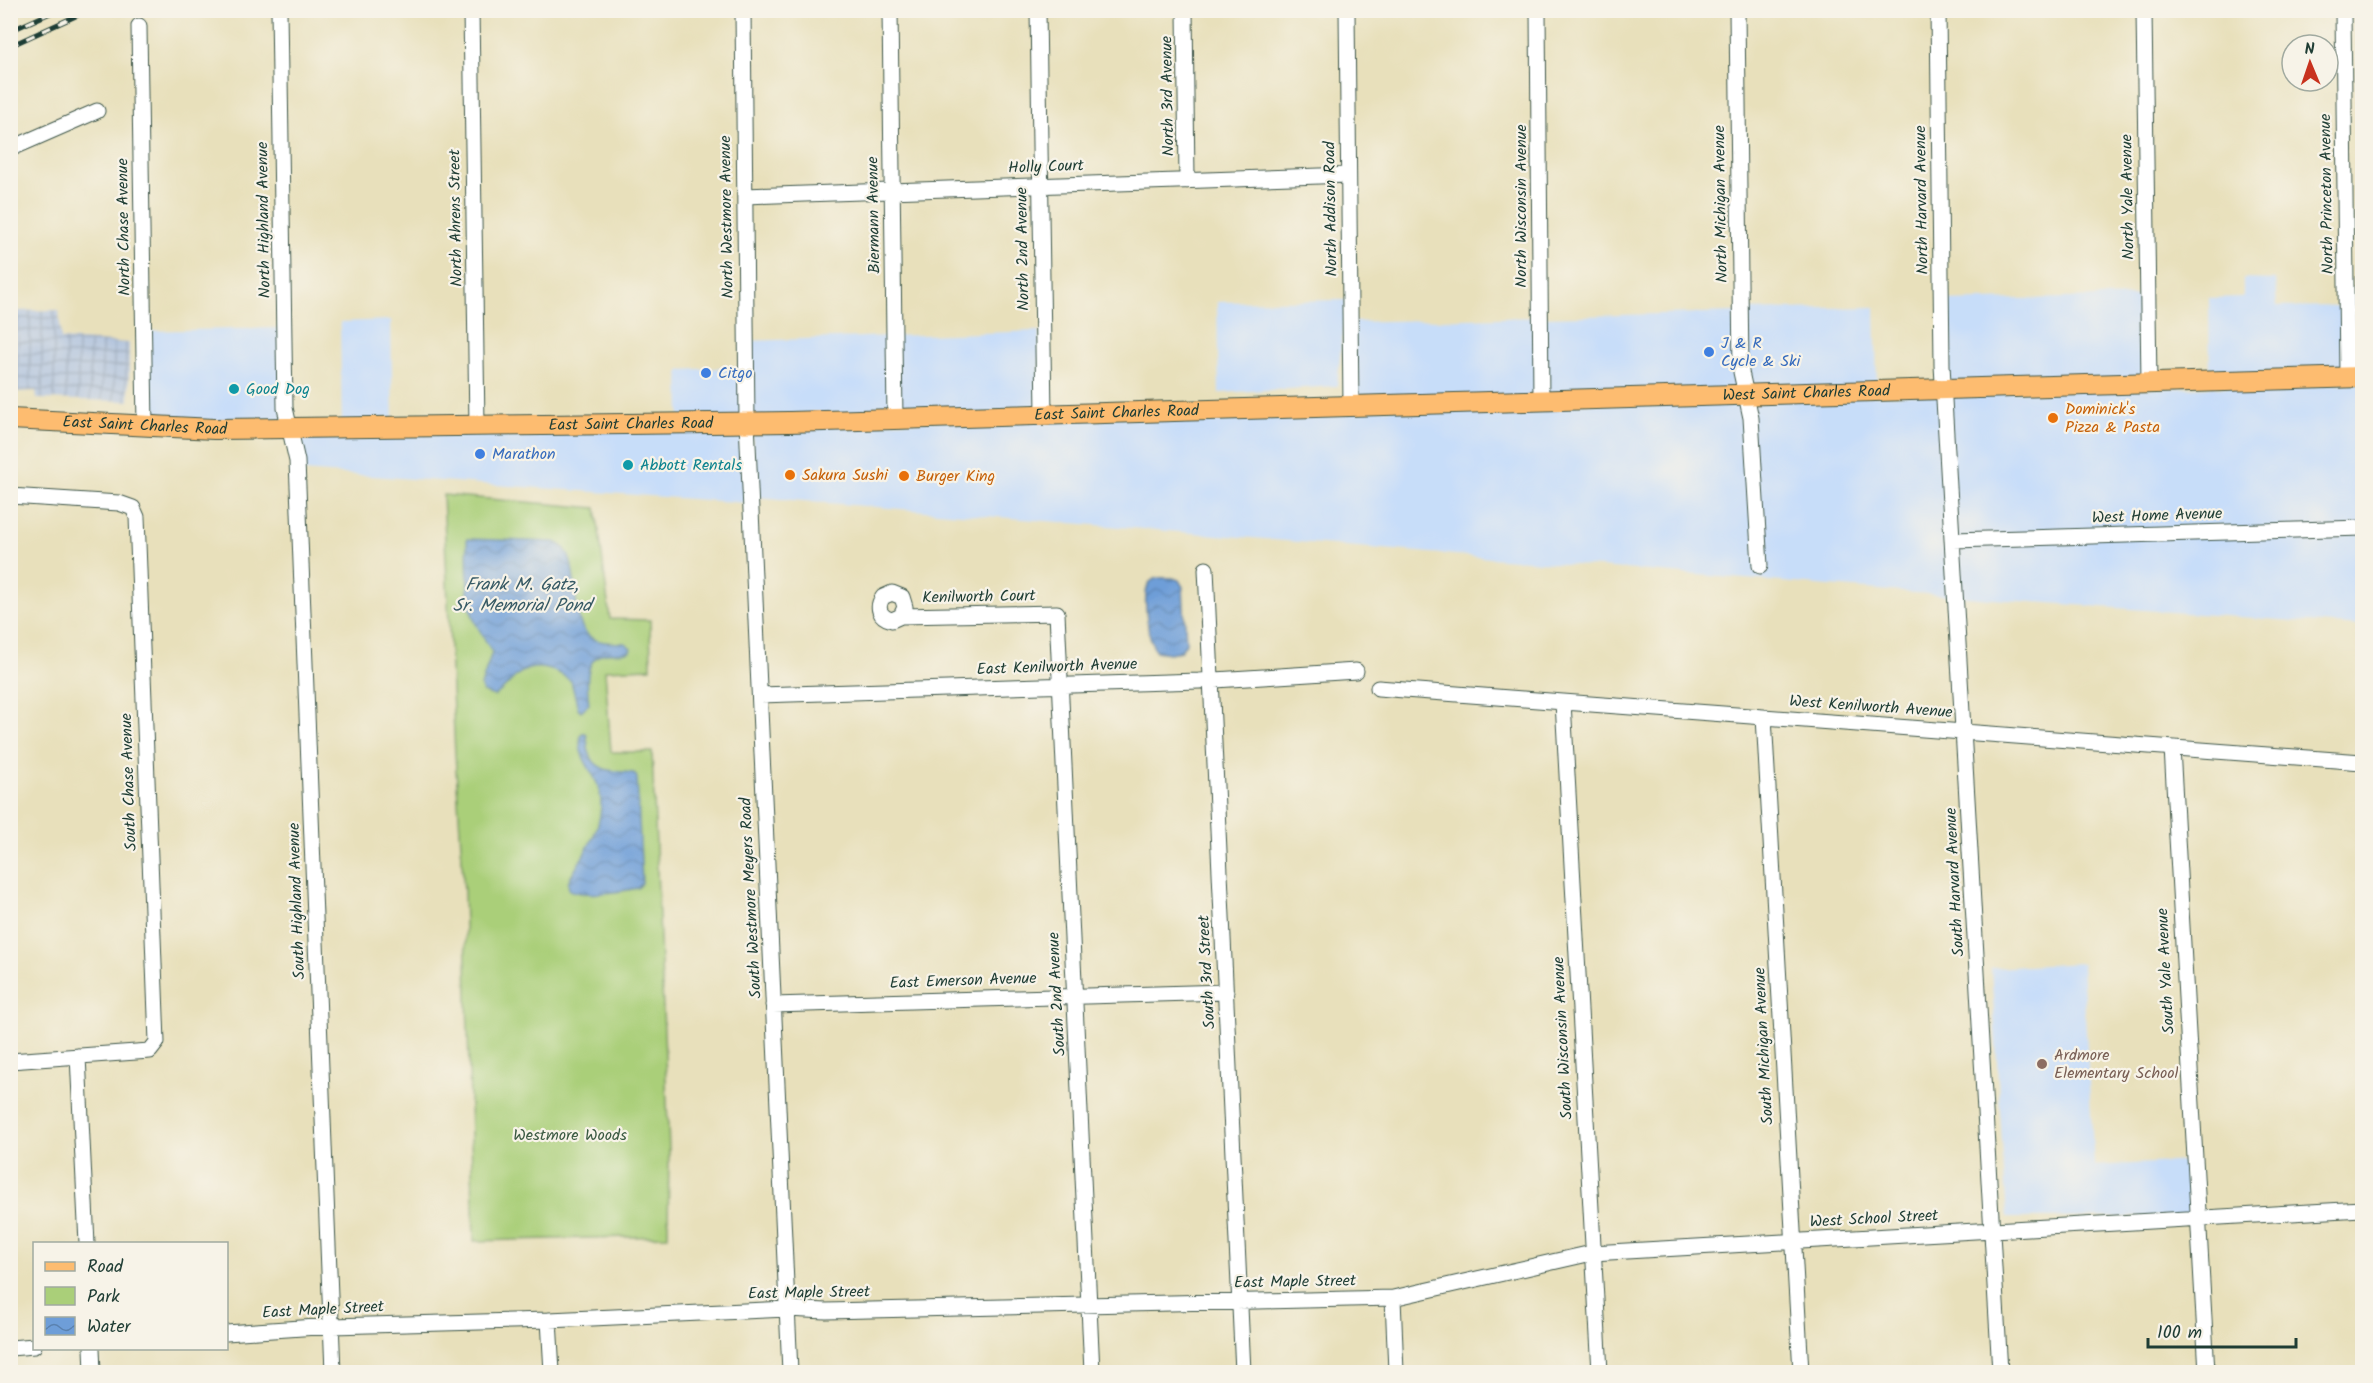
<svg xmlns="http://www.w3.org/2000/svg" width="2373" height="1383" viewBox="0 0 2373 1383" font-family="Kalam,sans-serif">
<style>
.built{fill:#c7ddf9}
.industrial{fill:url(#industrial-grid)}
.park{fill:#aacf79;stroke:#648656;stroke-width:1.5}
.water{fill:url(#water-waves);stroke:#466e86;stroke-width:1.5}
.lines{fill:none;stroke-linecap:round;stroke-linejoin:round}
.minor-casing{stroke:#3d5548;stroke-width:17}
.major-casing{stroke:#3d5548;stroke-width:22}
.minor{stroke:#fff;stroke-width:15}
.major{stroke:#fdbc70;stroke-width:20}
.rail-casing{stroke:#1f3d34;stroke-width:5}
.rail{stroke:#f7f3e8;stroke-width:3;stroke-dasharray:9;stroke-linecap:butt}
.shop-dot{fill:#3f7fe0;stroke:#f7f3e8;stroke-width:2}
.culture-dot{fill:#0f9aa8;stroke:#f7f3e8;stroke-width:2}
.food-dot{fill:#e8710a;stroke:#f7f3e8;stroke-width:2}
.education-dot{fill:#8d6e63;stroke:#f7f3e8;stroke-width:2}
.labels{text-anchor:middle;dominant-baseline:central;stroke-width:4.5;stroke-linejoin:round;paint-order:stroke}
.street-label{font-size:16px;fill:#1f3d34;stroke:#f7f3e8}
.shop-label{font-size:16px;fill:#366cbe;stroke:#f7f3e8;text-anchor:start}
.culture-label{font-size:16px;fill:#0d838f;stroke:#f7f3e8;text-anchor:start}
.food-label{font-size:16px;fill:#c56008;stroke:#f7f3e8;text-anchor:start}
.education-label{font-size:16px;fill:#785e54;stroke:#f7f3e8;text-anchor:start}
.park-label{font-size:16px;fill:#3b5a42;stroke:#f7f3e8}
.water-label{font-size:18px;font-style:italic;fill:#375a65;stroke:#f7f3e8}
</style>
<defs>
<pattern id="industrial-grid" width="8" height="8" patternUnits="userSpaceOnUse" patternTransform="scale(1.5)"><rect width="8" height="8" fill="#b5c6de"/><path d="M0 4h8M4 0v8" fill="none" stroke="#93a2b5"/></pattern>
<pattern id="water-waves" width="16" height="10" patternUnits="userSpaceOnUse" patternTransform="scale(1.5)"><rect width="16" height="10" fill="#6e9ed8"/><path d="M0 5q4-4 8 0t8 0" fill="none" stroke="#5a82b0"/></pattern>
</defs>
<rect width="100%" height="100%" fill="#f7f3e8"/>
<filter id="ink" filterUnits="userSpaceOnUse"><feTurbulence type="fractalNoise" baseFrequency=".0167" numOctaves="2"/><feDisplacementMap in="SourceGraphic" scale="12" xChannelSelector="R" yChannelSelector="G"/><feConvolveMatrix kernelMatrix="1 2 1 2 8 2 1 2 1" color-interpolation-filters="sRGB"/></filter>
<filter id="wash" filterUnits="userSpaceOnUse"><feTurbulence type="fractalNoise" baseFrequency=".008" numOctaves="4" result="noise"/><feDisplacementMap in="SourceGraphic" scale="24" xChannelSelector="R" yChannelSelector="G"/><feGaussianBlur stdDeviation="1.35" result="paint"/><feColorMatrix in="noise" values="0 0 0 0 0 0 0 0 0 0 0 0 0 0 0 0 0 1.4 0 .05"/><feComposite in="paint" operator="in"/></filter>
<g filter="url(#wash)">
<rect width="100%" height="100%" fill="#e8e0bb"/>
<!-- built -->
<path class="built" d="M2243 279 2275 280 2277 307 2343 306 2344 374 2210 378 2209 298 2243 297Z
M2144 296 2145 380 1947 387 1944 301Z
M1346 300 1337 386 1219 393 1217 302Z
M1875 307 1877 388 1749 392 1744 310Z
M1737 312 1742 392 1356 403 1354 322Z
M391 320 393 423 342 425 340 322Z
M281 328 283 427 147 424 145 331Z
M1039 331 1041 412 751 420 747 341Z
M745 367V419L680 420 679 370Z
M2362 383V626L1952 596 756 497 752 426Z
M744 425 747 503 303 471 296 433Z
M2082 963 2094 1166 2192 1161 2196 1217 2007 1218 1991 968Z"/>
<!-- industrial -->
<path class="industrial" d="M59 310 61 339 129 343V401L37 399 36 391 16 392 13 311Z"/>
<!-- park -->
<path class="park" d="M443 495 596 508 610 619 650 620 651 668 605 670 611 752H652L669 1149 668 1236 474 1241 464 892 455 754Z"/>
<!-- water -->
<path class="water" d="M467 539 555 542C585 552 566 618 589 636 599 644 613 642 625 643L631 648 630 651C622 654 614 652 606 653 583 657 587 687 589 704L581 711 578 708 571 681C557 670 537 662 520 673 510 680 505 690 494 696L483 692 481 686 492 652 475 622 468 602Z
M1173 578 1179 580 1183 587 1186 643 1181 651 1169 653 1156 651C1148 642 1141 592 1150 582 1156 576 1165 578 1173 578Z
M582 733H586C588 739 587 746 589 752 595 773 616 771 634 773L637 777 642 883 638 888C617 892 589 897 569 890L568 882C583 854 606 827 600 793 597 772 573 756 582 733Z"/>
</g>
<g filter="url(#ink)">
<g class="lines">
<defs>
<path id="minor" d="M279 10 285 408 297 461 333 1372
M471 10 477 426
M743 10 747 422 790 1372
M890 10 895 419
M1038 10 1044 415
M1185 10 1187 181
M1347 10 1351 407
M1538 10 1541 402
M1737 10 1741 372 1751 418 1760 566
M1938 10 1942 365 2000 1372
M2144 10 2149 384
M2343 10 2347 378
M139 26 145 427
M10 149 97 111
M745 196 1348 175
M10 496 119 503 133 508 137 517 157 1042 150 1051 10 1061
M1953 540 2362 528
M1206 569 1243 1372
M901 616 905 607 902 597 892 593 883 597C876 607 879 617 892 620L901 616 1057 613 1092 1372
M1378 688 2362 762
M760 695 1199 681 1356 671
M1563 702 1600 1372
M1764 717 1801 1372
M2172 748 2207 1372
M773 1005 1226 992
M78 1056 87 1244
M1393 1298 1396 1372
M549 1320 552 1372
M226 1333 332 1326 549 1320 787 1309 826 1311 1393 1298 1592 1253 2362 1209
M10 1348 34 1346
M92 1348 93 1372"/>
<g id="major">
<path id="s1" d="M10 419 214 429 789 422 2362 377"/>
</g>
</defs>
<!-- minor casing -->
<use href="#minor" class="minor-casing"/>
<!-- major casing -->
<use href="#major" class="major-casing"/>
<!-- minor -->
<use href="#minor" class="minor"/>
<!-- major -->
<use href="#major" class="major"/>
<defs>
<path id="rail" d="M10 31 57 10
M10 46 89 10"/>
</defs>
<!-- rail casing -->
<use href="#rail" class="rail-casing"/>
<!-- rail -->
<use href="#rail" class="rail"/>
</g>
</g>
<!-- markers -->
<g class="shop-dot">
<circle cx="1709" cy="352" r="6"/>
<circle cx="706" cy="373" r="6"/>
<circle cx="480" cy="454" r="6"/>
</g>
<g class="culture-dot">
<circle cx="234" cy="389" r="6"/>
<circle cx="628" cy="465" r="6"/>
</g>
<g class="food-dot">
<circle cx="2053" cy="418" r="6"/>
<circle cx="790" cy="475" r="6"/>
<circle cx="904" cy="476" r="6"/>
</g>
<circle class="education-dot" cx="2042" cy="1064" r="6"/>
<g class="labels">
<!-- street labels -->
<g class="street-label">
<text transform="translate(1168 96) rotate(-91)">North 3rd Avenue</text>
<text transform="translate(1046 167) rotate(-2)">Holly Court</text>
<text transform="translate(2327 194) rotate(-91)">North Princeton Avenue</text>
<text transform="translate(2128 197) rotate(-91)">North Yale Avenue</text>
<text transform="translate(1922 200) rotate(-91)">North Harvard Avenue</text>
<text transform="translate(1721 204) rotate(-91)">North Michigan Avenue</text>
<text transform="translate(1521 206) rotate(-90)">North Wisconsin Avenue</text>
<text transform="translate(1331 209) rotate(-91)">North Addison Road</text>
<text transform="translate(874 215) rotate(-91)">Biermann Avenue</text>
<text transform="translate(727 217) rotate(-91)">North Westmore Avenue</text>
<text transform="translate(456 218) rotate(-91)">North Ahrens Street</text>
<text transform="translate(264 220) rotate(-91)">North Highland Avenue</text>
<text transform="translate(124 227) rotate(-91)">North Chase Avenue</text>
<text transform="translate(1023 249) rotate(-91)">North 2nd Avenue</text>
<text stroke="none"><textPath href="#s1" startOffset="1797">West Saint Charles Road</textPath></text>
<text stroke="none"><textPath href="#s1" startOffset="1107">East Saint Charles Road</textPath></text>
<text stroke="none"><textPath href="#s1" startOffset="621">East Saint Charles Road</textPath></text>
<text stroke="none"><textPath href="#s1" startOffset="135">East Saint Charles Road</textPath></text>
<text transform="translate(2157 516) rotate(-2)">West Home Avenue</text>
<text transform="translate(979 597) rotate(-1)">Kenilworth Court</text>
<text transform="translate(1057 667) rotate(-2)">East Kenilworth Avenue</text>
<text transform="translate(1871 707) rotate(4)">West Kenilworth Avenue</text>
<text transform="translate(129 782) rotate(-92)">South Chase Avenue</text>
<text transform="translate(1955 882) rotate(-93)">South Harvard Avenue</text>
<text transform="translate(751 898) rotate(-93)">South Westmore Meyers Road</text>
<text transform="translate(297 901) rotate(-92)">South Highland Avenue</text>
<text transform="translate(2166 971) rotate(-93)">South Yale Avenue</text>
<text transform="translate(1207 972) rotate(-93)">South 3rd Street</text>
<text transform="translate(963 981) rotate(-2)">East Emerson Avenue</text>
<text transform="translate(1057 994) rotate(-93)">South 2nd Avenue</text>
<text transform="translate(1563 1038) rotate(-93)">South Wisconsin Avenue</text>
<text transform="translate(1764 1046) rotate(-93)">South Michigan Avenue</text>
<text transform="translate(1874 1219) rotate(-3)">West School Street</text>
<text transform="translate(1295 1282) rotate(-1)">East Maple Street</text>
<text transform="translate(809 1293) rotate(-1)">East Maple Street</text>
<text transform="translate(323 1310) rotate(-3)">East Maple Street</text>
</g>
<!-- shop labels -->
<g class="shop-label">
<text x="1721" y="343">J &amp; R<tspan x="1721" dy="18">Cycle &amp; Ski</tspan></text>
<text x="718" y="373">Citgo</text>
<text x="492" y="454">Marathon</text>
</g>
<!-- culture labels -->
<g class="culture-label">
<text x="246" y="389">Good Dog</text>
<text x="640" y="465">Abbott Rentals</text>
</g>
<!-- food labels -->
<g class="food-label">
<text x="2065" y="409">Dominick's<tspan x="2065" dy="18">Pizza &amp; Pasta</tspan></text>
<text x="802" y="475">Sakura Sushi</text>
<text x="916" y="476">Burger King</text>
</g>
<!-- education labels -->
<g class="education-label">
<text x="2054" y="1055">Ardmore<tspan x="2054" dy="18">Elementary School</tspan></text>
</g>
<!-- park labels -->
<g class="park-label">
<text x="570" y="1135">Westmore Woods</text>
</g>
<!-- water labels -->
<g class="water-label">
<text x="522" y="585">Frank M. Gatz,<tspan x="522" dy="21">Sr. Memorial Pond</tspan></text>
</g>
</g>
<!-- margin -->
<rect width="2373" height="1383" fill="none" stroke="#f7f3e8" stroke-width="36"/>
<!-- legend -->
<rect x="33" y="1242" width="195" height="108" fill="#f7f3e8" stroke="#a1aaa0" stroke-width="1.5"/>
<rect x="45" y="1262" width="30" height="9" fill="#fdbc70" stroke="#a1aaa0" stroke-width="1.5"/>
<text x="87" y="1272" font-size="18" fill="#1f3d34">Road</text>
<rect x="45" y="1287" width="30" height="18" fill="#aacf79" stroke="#a1aaa0" stroke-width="1.5"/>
<text x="87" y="1302" font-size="18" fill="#1f3d34">Park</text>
<rect x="45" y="1317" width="30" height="18" fill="url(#water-waves)" stroke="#a1aaa0" stroke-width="1.5"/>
<text x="87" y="1332" font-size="18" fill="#1f3d34">Water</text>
<!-- north arrow -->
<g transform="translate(2310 63) rotate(358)"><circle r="28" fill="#f7f3e8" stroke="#a1aaa0" stroke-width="1.5"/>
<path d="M0-4.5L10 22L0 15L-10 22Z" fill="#c8321e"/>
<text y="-9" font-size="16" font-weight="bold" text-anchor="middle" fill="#1f3d34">N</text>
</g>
<!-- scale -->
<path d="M2148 1338v9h148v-9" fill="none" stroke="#1f3d34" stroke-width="3"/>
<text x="2157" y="1338" font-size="18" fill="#1f3d34" stroke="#f7f3e8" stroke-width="4.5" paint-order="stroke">100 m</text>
</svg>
